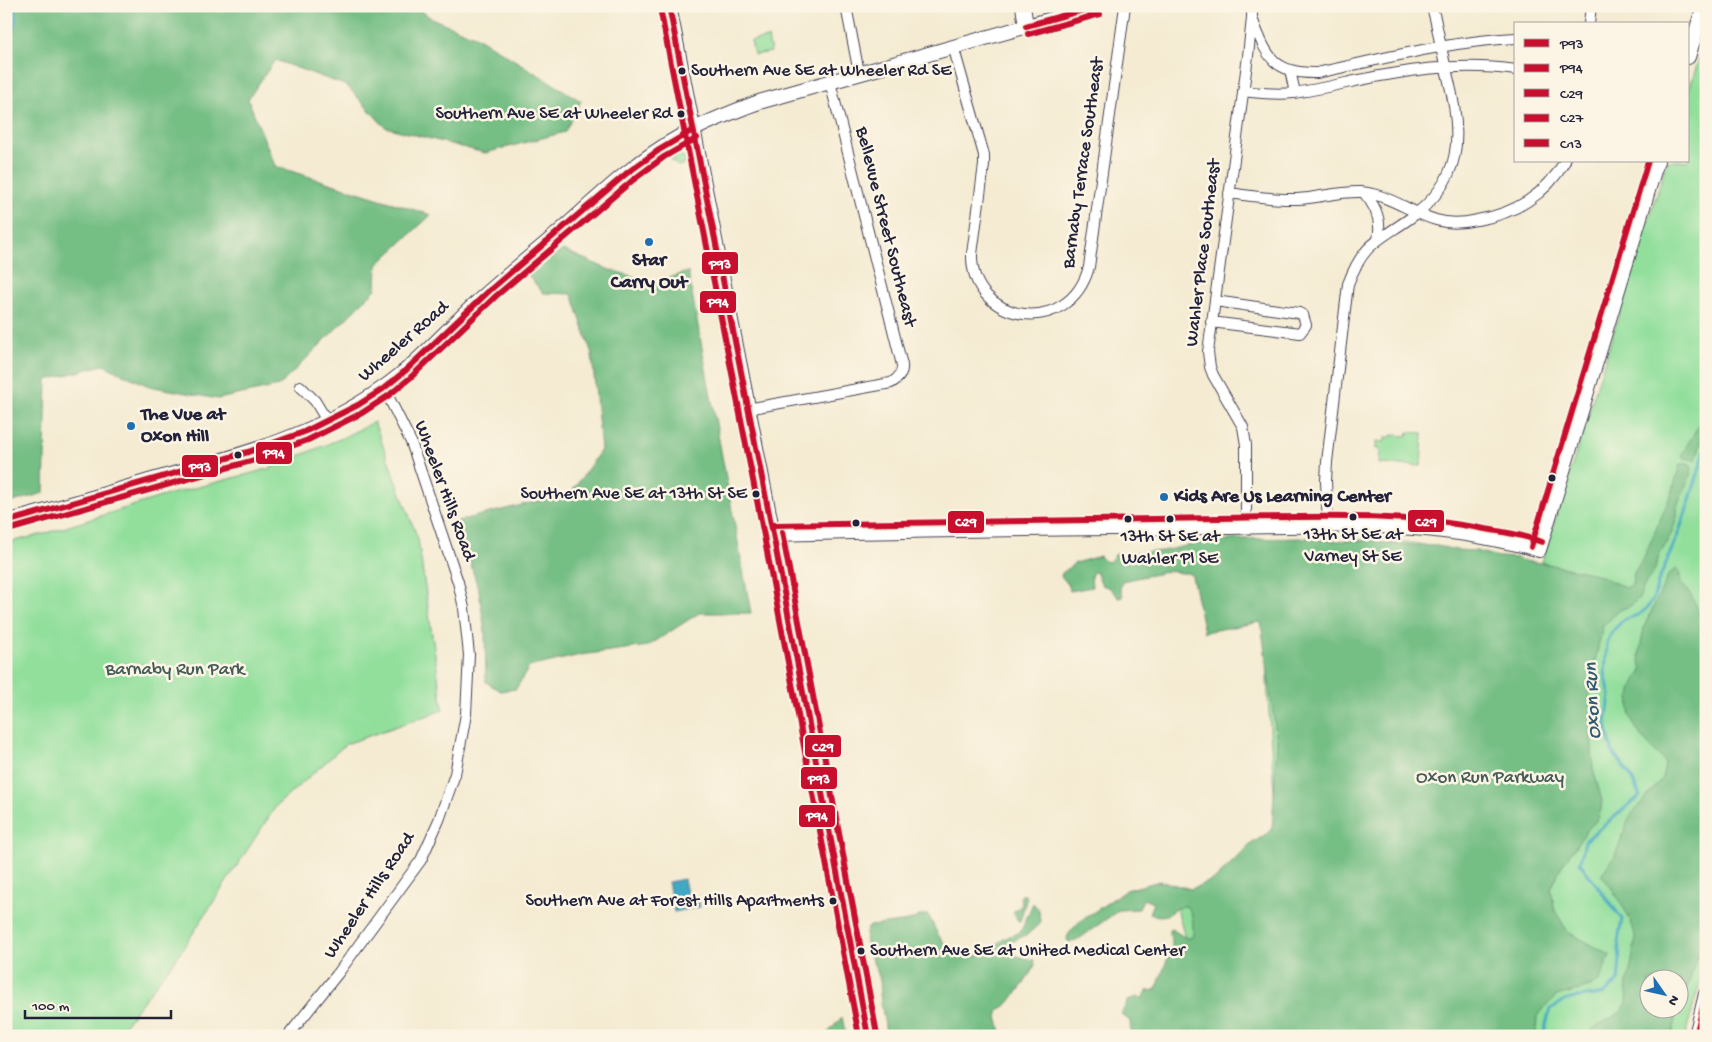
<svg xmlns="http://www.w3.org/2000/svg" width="1712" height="1042" viewBox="0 0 1712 1042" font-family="'Gochi Hand',sans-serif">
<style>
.green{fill:#92df9c;stroke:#5a806c;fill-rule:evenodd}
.forest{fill:#75be84;stroke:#4c7060;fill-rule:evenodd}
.water{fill:#43a8c3;stroke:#32657f}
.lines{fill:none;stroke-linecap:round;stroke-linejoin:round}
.stream{stroke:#43a8c3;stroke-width:3}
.street-casing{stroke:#424052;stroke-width:12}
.secondary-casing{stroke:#424052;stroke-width:16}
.street{stroke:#fff;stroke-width:10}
.secondary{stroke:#fff;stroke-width:14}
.bus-1-casing{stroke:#fcf5e5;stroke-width:10}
.bus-2-casing{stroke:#fcf5e5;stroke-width:10}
.bus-3-casing{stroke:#fcf5e5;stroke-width:10}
.bus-4-casing{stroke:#fcf5e5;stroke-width:10}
.bus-5-casing{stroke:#fcf5e5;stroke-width:10}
.bus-1{stroke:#c8102e;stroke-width:6}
.bus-2{stroke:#c8102e;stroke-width:6}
.bus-3{stroke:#c8102e;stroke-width:6}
.bus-4{stroke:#c8102e;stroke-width:6}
.bus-5{stroke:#c8102e;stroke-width:6}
.bus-dot{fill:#22223b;stroke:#fcf5e5;stroke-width:2}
.poi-dot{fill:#1f6fb2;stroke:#fcf5e5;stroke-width:2}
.labels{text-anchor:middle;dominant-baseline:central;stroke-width:5;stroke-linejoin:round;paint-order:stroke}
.bus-label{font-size:18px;fill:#22223b;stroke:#fcf5e5;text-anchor:end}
.street-label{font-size:19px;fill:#22223b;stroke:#fcf5e5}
.poi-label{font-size:19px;font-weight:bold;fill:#22223b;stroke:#fcf5e5;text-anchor:start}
.park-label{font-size:19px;fill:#445b58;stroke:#fcf5e5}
.water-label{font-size:20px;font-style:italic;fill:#2f5871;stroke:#fcf5e5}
.line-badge{stroke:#fcf5e5;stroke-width:2}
.badge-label{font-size:14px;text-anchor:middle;font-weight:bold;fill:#fff}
</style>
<rect width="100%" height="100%" fill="#fcf5e5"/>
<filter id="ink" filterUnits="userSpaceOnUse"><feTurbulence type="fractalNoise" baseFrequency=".02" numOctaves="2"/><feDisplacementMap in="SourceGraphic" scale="10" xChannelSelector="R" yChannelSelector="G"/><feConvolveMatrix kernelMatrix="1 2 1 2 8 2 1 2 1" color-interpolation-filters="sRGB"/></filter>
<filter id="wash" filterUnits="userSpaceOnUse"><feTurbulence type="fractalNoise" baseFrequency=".0096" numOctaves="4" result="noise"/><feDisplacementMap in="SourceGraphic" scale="20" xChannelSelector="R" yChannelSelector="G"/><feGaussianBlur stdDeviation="1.12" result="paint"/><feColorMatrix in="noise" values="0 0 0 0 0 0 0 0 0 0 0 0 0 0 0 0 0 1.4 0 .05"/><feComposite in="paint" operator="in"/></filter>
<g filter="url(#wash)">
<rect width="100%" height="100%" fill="#f4ebd2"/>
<!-- green -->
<path class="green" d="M1706 37V961L1685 1036H1212L1176 905 1277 841 1263 615 1192 545 1413 543 1553 568 1541 565 1667 161H1688V93ZM1650 980H1680V1010H1650Z
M768 38 771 52 754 55 751 41Z
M680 154 684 157 685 164 678 166 671 160Z
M374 422 418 539 443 710 346 744 276 806 178 956 116 1036H6V543L44 534 167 495 268 469 342 438Z
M1408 432 1423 433 1421 466 1379 464 1380 449H1376V441L1385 442V437H1391L1392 435 1407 436Z"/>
<!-- forest -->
<path class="forest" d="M6 6H415L431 18 477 37 581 101 565 132 485 153 385 127 347 86 275 60 248 99 275 166 431 215 377 265 376 289 279 386 218 399 149 386 103 365 47 380 44 493 6 504Z
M563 250 610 270 654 282 688 272 751 613H699L648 646 580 655 529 667 516 689 500 691 486 682 485 632 479 591 457 521 571 493 601 450 592 354 572 294 543 293 528 275Z
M1706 406V426L1696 460 1683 458 1682 454 1697 428Z
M1680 464H1688L1692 467 1691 474 1677 506V517L1671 534 1660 553 1655 569 1645 584 1639 598 1632 605 1620 610 1603 626 1589 687 1593 769 1602 801 1601 809 1598 819 1587 830 1561 867 1551 889 1555 911 1568 932 1610 955 1599 982 1579 990 1556 996 1537 1016 1536 1036H1131L1130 1021 1121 1014 1128 1001 1137 997 1143 998 1147 991 1155 990 1158 985 1172 946V941L1169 932 1170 928 1186 938H1191L1193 935C1193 925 1194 914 1186 906 1170 907 1170 922 1149 913L1153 903 1143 899 1139 909 1119 910 1076 941 1069 942 1067 940 1068 935 1078 923 1126 890 1160 881 1191 889 1215 879 1251 844 1272 830 1277 742 1261 622 1204 632 1192 576 1188 573H1181L1171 571 1122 581 1120 589 1123 595 1121 598 1118 597 1110 588 1102 585 1096 572H1093L1091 576 1092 587 1070 591 1065 580 1061 577 1062 573 1075 563 1100 556 1105 561 1109 562 1116 554 1163 551 1204 542 1243 539 1307 538 1334 541 1372 540 1394 545 1438 546 1456 550 1476 551 1499 557 1519 558 1522 561 1543 563 1596 574 1626 588 1632 585 1634 573 1644 557 1673 490Z
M1706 556V601C1701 584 1701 573 1706 556Z
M1676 569 1679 570 1681 583C1684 587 1689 591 1691 595 1697 605 1700 618 1706 628V945L1696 959 1682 1005 1675 1018 1673 1036H1586C1597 1022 1615 1019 1623 1009 1631 1000 1625 993 1627 983 1630 973 1635 947 1635 937 1634 921 1613 888 1602 876V873L1614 858 1630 816 1663 778 1665 762C1642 737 1621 722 1633 684 1635 680 1639 676 1642 671L1639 656 1644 627 1669 574ZM1650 980H1680V1010H1650Z
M1023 894 1027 897 1020 921H1018L1013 912 1022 905 1020 897Z
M1033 903 1039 910 1040 923 1028 934 1009 943 1008 945C1013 958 1022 957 1034 960L1035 965 1025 982 1009 1003 999 1010 997 1017 1001 1032 999 1034 980 1036H886C885 1021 881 1007 880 993 880 989 881 985 880 981 878 966 856 940 870 926L909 921 922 915H928C933 922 935 932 941 939 949 950 968 960 982 954 991 951 996 944 1004 939 1010 935 1016 935 1021 931Z
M842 1017 846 1036H825Z"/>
<!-- water -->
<path class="water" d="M684 879 688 898 698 897 700 907 674 912 668 882Z"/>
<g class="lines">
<!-- stream -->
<path class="stream" d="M6 57 16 18 15 6
M1543 1036 1550 1009 1570 998 1603 994 1618 982 1620 959 1618 941 1622 919 1580 863 1585 841 1640 796 1630 775 1612 751 1606 724 1610 695 1605 673 1607 643 1612 632 1623 620 1638 615 1646 609 1653 600 1658 582 1677 537 1688 506 1706 447"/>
</g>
</g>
<g filter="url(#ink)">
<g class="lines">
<defs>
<path id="street" d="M846 6 859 73
M1253 21C1267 57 1274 74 1317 73 1382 59 1449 41 1516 38
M1589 24 1591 6
M953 46 984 155V165L972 254C970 323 1069 340 1089 267L1125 6
M1290 70 1295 93
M1243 91C1260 93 1276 95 1293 93 1324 89 1355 80 1386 75 1428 67 1474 64 1516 70
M1229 193C1252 196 1275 200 1297 199 1319 198 1339 191 1361 192 1388 194 1411 213 1436 220 1449 224 1464 223 1477 220 1514 214 1546 195 1565 161
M1364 193C1376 206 1382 221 1378 239
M1211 322 1300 333 1306 325 1303 315 1299 313 1215 301
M300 386 315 401 327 421
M747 409 891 383C898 379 903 374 902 365L830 82
M1328 526 1326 481 1327 462 1348 284C1363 244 1376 242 1409 219 1463 181 1463 136 1448 77 1444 62 1441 47 1438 32 1436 24 1435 14 1431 6
M1246 527V445L1243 427 1213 375 1210 367 1208 352 1248 56 1252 18V6
M288 1036 339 972 421 860 439 820 455 774 466 714 469 655 464 608 458 582 411 442 384 388"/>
<path id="secondary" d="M669 6 773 534 868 1036
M1023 6 1026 26
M1688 57 1704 6
M6 522C59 508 111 492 163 477 239 456 318 435 383 388 416 365 444 333 474 305 501 280 530 257 558 233 596 200 634 162 679 137 704 123 732 112 759 102L1098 6
M773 534C922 530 1071 528 1221 527 1313 526 1407 520 1498 540 1512 543 1526 545 1539 550L1657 161
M1696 1036 1706 994"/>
</defs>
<!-- street casing -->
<use href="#street" class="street-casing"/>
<!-- secondary casing -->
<use href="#secondary" class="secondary-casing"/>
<!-- street -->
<use href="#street" class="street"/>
<!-- secondary -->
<use href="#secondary" class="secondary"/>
<defs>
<path id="bus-1" d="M669 6 773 534 868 1036
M6 522 248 452 304 432 358 405 383 389 405 371 490 290 627 173 659 150 693 130"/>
<path id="bus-2" d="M660 8 764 536 859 1036
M8 530 251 461 308 440 362 413 388 396 410 378 496 296 633 180 664 157 697 138"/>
<path id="bus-3" d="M773 525C921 522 1070 520 1219 518 1308 517 1397 512 1485 529 1504 532 1524 535 1542 542
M782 532 877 1034
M1531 547 1648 161"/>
<path id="bus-4" d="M1026 26 1097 6
M1696 1036 1706 995"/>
<path id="bus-5" d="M1028 34 1100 14"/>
</defs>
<!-- bus-1 casing -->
<use href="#bus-1" class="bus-1-casing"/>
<!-- bus-2 casing -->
<use href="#bus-2" class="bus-2-casing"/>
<!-- bus-3 casing -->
<use href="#bus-3" class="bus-3-casing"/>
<!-- bus-4 casing -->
<use href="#bus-4" class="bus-4-casing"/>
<!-- bus-5 casing -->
<use href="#bus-5" class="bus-5-casing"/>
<!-- bus-1 -->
<use href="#bus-1" class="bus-1"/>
<!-- bus-2 -->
<use href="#bus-2" class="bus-2"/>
<!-- bus-3 -->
<use href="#bus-3" class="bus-3"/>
<!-- bus-4 -->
<use href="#bus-4" class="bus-4"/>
<!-- bus-5 -->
<use href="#bus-5" class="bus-5"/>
</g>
</g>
<!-- markers -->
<g class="bus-dot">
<circle cx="682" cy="71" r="4.5"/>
<circle cx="681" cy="114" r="4.5"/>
<circle cx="238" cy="455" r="4.5"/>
<circle cx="1552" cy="478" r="4.5"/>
<circle cx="756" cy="494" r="4.5"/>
<circle cx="1353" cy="517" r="4.5"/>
<circle cx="1128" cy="519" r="4.5"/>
<circle cx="1170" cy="519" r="4.5"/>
<circle cx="856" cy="523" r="4.5"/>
<circle cx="833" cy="901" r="4.5"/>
<circle cx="861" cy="951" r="4.5"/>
</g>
<g class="poi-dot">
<circle cx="649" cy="242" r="5"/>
<circle cx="131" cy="426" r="5"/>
<circle cx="1164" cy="497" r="5"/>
</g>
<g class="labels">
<!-- bus labels -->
<g class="bus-label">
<text x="691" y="71" text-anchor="start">Southern Ave SE at Wheeler Rd SE</text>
<text x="672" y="114">Southern Ave SE at Wheeler Rd</text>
<text x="747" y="494">Southern Ave SE at 13th St SE</text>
<text x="1353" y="535" text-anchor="middle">13th St SE at<tspan x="1353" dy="22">Varney St SE</tspan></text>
<text x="1170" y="537" text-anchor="middle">13th St SE at<tspan x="1170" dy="22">Wahler Pl SE</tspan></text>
<text x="824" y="901">Southern Ave at Forest Hills Apartments</text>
<text x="870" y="951" text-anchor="start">Southern Ave SE at United Medical Center</text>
</g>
<!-- street labels -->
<g class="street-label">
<text transform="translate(1084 163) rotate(-82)">Barnaby Terrace Southeast</text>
<text transform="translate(885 227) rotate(76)">Bellevue Street Southeast</text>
<text transform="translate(1204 253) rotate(-83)">Wahler Place Southeast</text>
<text transform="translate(404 342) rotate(-41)">Wheeler Road</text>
<text transform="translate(444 491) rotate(70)">Wheeler Hills Road</text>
<text transform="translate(370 896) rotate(-56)">Wheeler Hills Road</text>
</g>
<!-- poi labels -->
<g class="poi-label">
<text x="649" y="261" text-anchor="middle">Star<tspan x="649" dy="22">Carry Out</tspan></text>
<text x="141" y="415">The Vue at<tspan x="141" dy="22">Oxon Hill</tspan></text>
<text x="1174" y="497">Kids Are Us Learning Center</text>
</g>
<!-- park labels -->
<g class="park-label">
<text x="175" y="670">Barnaby Run Park</text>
<text x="1490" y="778">Oxon Run Parkway</text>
</g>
<!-- water labels -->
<g class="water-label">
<text transform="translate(1594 701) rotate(-93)">Oxon Run</text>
</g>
</g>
<g class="line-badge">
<rect x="701" y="251" width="38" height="24" rx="5" fill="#c8102e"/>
<rect x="699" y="290" width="38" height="24" rx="5" fill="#c8102e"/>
<rect x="255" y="441" width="38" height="24" rx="5" fill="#c8102e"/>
<rect x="181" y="454" width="38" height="24" rx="5" fill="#c8102e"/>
<rect x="1407" y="509" width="38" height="24" rx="5" fill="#c8102e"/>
<rect x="947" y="510" width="38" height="24" rx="5" fill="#c8102e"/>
<rect x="804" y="734" width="38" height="24" rx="5" fill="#c8102e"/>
<rect x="800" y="766" width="38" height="24" rx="5" fill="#c8102e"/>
<rect x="798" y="804" width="38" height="24" rx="5" fill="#c8102e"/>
</g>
<g class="badge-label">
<text x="720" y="268">P93</text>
<text x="718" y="306">P94</text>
<text x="274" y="457">P94</text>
<text x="200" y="471">P93</text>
<text x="1426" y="526">C29</text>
<text x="966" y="526">C29</text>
<text x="823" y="751">C29</text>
<text x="819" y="783">P93</text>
<text x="817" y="820">P94</text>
</g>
<!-- margin -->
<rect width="1712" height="1042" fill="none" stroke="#fcf5e5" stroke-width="25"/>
<!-- legend -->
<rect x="1514" y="22" width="175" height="140" fill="#fcf5e5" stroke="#a5a1a1"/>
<rect x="1524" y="39" width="25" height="8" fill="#c8102e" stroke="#a5a1a1"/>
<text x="1560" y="48" font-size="15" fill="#22223b">P93</text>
<rect x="1524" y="64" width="25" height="8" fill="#c8102e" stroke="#a5a1a1"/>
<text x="1560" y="72" font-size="15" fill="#22223b">P94</text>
<rect x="1524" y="89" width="25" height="8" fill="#c8102e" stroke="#a5a1a1"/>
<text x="1560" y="98" font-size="15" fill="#22223b">C29</text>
<rect x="1524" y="114" width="25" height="8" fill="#c8102e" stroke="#a5a1a1"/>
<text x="1560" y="122" font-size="15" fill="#22223b">C27</text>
<rect x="1524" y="139" width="25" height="8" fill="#c8102e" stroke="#a5a1a1"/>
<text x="1560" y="148" font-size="15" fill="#22223b">C13</text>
<!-- north arrow -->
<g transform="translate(1664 994) rotate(124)"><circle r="24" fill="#fcf5e5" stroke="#a5a1a1"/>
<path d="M0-4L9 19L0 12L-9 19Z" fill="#1f6fb2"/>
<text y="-8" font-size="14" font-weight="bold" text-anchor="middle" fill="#22223b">N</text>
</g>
<!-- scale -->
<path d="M25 1010v8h146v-8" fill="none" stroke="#22223b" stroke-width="2.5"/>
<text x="32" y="1010" font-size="15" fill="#22223b" stroke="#fcf5e5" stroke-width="4" paint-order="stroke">100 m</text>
</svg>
